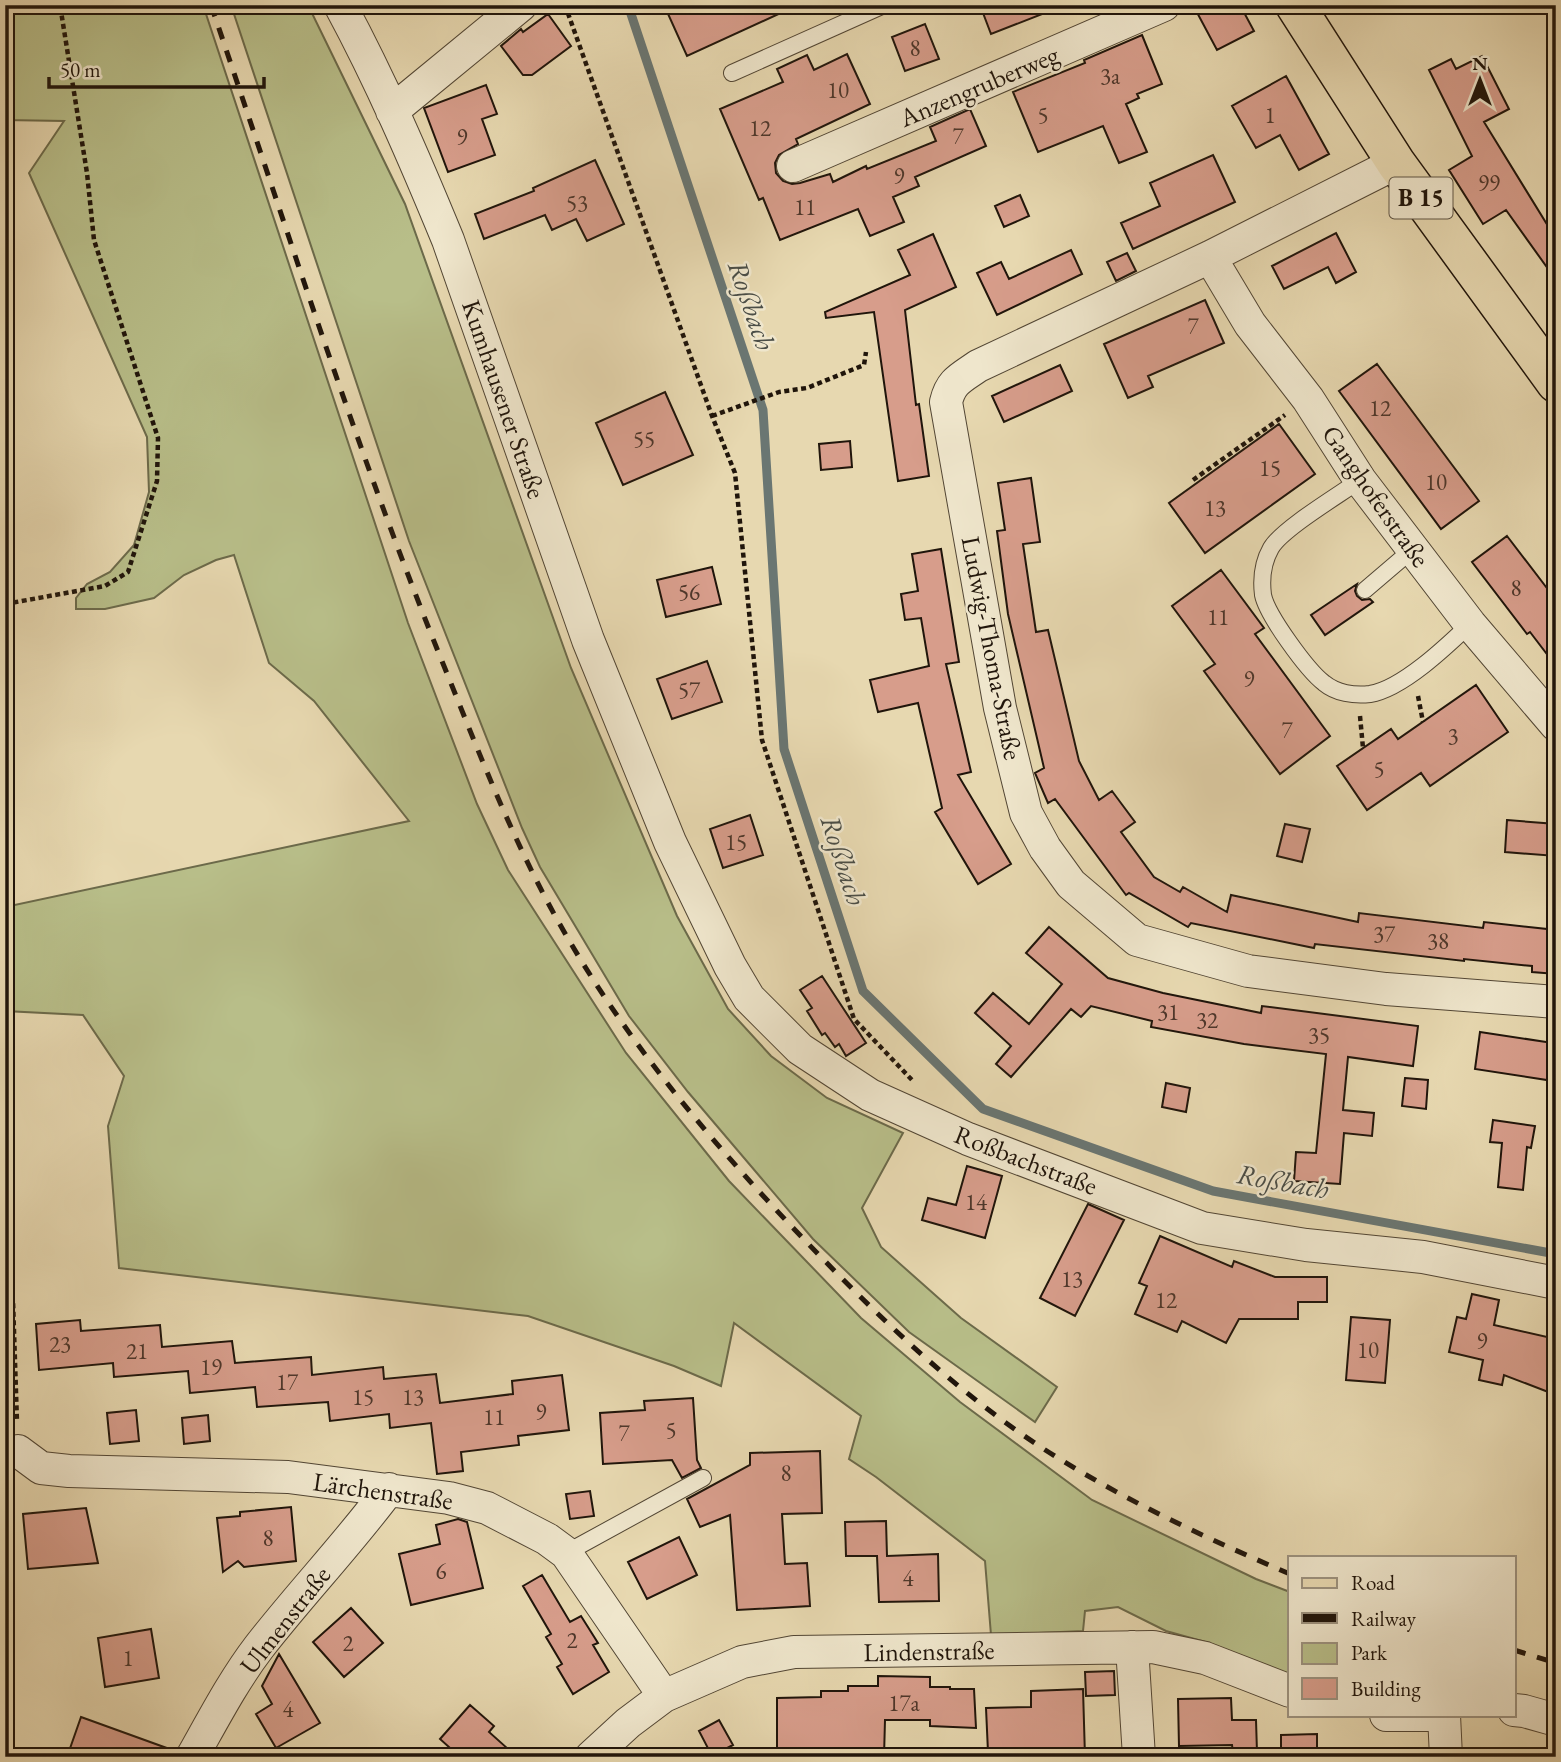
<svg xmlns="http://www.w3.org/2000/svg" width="1561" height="1762" font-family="'EB Garamond',serif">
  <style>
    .green { fill: #b8be89; stroke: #6c6a4a; stroke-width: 2 }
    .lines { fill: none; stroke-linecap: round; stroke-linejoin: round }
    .stream { stroke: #6a7672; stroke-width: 9 }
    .building { fill: #d79d8b; stroke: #20150b; stroke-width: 2 }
    .service-casing { stroke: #524634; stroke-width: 18 }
    .minor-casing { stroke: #524634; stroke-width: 34 }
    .primary-casing { stroke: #20150b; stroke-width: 41 }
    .path { stroke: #20150b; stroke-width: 4.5; stroke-dasharray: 5 3.5; stroke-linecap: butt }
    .service { stroke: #efe6cc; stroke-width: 16 }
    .minor { stroke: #efe6cc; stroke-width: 32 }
    .primary { stroke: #e7d8b0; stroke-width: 38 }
    .rail { stroke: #20150b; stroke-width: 5; stroke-dasharray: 12 12; stroke-linecap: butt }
    .labels { text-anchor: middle; stroke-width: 5; stroke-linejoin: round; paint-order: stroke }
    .number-label { font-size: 23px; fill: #4e372b }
    .shield { fill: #efe6cc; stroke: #5e5445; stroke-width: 2 }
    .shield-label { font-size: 24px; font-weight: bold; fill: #20150b }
    .street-label { font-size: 26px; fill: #20150b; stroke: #efe6cc }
    .water-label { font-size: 28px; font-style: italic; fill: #4b4e47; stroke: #efe6cc }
  </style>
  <rect width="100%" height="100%" fill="#e7d8b0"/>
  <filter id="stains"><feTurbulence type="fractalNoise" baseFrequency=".00286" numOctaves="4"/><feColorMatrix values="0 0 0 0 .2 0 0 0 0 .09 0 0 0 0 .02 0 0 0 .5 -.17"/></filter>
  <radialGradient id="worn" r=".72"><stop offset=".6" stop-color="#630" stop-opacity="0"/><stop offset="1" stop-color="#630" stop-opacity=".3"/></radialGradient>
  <path class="green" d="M5,5H203L408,623L477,804L508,870L626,1053L729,1181L861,1318L960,1402L1092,1500L1256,1579L1290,1592V1677L1209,1643L1166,1631L1118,1607L1085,1611L1083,1631L991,1635L985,1561L876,1477L849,1459L861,1416L734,1323L721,1386L674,1366L528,1316L119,1268L108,1126L124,1076L83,1015L5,1011V907L409,821L314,701L269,663L234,555L216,560L184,575L154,598L105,609H76V598L87,584L110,572L134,545L149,492L147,437L29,173L64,121L5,120Z
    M231,5H308L405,204L571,668L677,916L728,1009L771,1056L827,1098L903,1133L862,1208L881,1247L961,1318L1057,1387L1035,1422L909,1332L813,1239L688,1092L629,1016L540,867L522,828L409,541Z"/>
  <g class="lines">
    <path class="stream" d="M628,5L763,410L784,749L863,991L983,1109L1213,1191L1556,1254"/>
  </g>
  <path class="building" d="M664,5H798L687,56Z
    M980,5H1060V7L991,34Z
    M1193,5H1240L1254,31L1217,50Z
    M548,14L571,46L532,75H523L501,46L521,29L523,32Z
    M925,24L939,59L905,71L892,37Z
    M1142,35L1162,84L1137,94L1139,98L1126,104L1147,152L1119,163L1103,126L1038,152L1013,92L1085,63L1084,60Z
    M847,54L870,104L796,139L798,144L779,155L775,163L776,173L783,181L792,184L800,183L830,174L833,182L866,166L867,169L936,141L930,127L970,109L986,146L915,177L919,186L893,197L904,222L870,236L858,209L780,240L763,198L759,200L720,109L783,82L777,69L807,55L814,70Z
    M1482,56L1509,109L1484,122L1556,239V280L1506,210L1483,224L1449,170L1472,156L1429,70L1451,59L1456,69Z
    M1286,76L1329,154L1299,170L1280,135L1256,148L1232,106Z
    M486,85L497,114L482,119L495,155L448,172L424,108Z
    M1213,155L1235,202L1133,249L1121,223L1160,206L1150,183Z
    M595,160L624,224L587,241L576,219L552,230L545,215L484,239L475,214L534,191L533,188Z
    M1020,195L1029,216L1004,227L995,206Z
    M1336,233L1356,272L1336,283L1328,267L1284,289L1272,266Z
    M933,234L956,287L905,310L916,405L919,404L929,476L898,481L874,312L826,318L825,312L910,275L898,250Z
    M1071,250L1082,274L997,315L977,273L1001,262L1009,279Z
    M1127,253L1136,271L1116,281L1107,262Z
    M1205,300L1224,343L1148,376L1153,387L1128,398L1104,344Z
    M1377,364L1479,501L1441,529L1339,391Z
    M1060,365L1072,391L1004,422L992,396Z
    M665,392L693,455L623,485L596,423Z
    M1279,424L1315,474L1205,553L1169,503Z
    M850,441L852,467L821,470L819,444Z
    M1031,478L1040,542L1023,544L1036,632L1048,630L1079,761L1099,800L1112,791L1135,822L1121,832L1154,877L1180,892L1183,887L1227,912L1231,895L1358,922L1359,913L1483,928L1484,922L1556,930V974L1532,972V966L1464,959V961L1315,944L1314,948L1191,923L1188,927L1129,893L1126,895L1055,799L1048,803L1035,773L1044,768L1008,614L997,531L1005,530L998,483Z
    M1507,536L1556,600V666L1530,632L1527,634L1472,562Z
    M941,549L959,662L946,664L971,772L958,775L1011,864L978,884L935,812L942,808L918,703L878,712L870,680L929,666L921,618L905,620L901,594L918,591L912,554Z
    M712,567L721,604L666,617L657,580Z
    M1221,570L1264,628L1255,634L1330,736L1280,774L1204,671L1215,664L1172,606Z
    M1357,584L1355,591L1357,596L1362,600L1370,599L1373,602L1325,635L1311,615Z
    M707,661L722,702L672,719L657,679Z
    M1476,685L1508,732L1430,786L1421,773L1367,810L1337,766L1391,729L1398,739Z
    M750,815L763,855L723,868L710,829Z
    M1507,820L1556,824V856L1505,852Z
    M1285,824L1310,829L1302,862L1277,856Z
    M1049,927L1108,978L1163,993L1261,1013L1262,1006L1418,1026L1413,1066L1348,1057L1343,1110L1374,1113L1372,1136L1344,1133L1340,1184L1294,1181L1296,1152L1316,1153L1326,1054L1244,1044L1151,1027L1152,1021L1091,1006L1081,1017L1071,1009L1011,1077L996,1064L1011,1046L975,1013L993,993L1029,1024L1062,984L1026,953Z
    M822,976L866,1043L846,1056L839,1044L835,1047L825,1033L822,1035L807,1011L812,1008L800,990Z
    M1480,1032L1553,1043L1547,1080L1475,1069Z
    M1405,1078L1428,1080L1426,1109L1402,1106Z
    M1166,1083L1190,1088L1186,1112L1162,1107Z
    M1493,1120L1535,1126L1531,1148L1527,1147L1523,1190L1498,1187L1502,1143L1490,1142Z
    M967,1166L1002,1176L985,1238L922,1220L928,1198L956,1205Z
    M1088,1204L1124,1220L1075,1316L1040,1298Z
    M1160,1236L1232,1267L1234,1261L1275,1277H1327V1302H1298V1319H1239L1226,1343L1182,1321L1177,1332L1135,1314L1147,1286L1139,1283Z
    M1472,1294L1499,1300L1494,1325L1556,1339V1395L1504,1375L1502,1385L1479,1380L1483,1360L1449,1352L1457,1317L1466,1319Z
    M1351,1317L1390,1320L1385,1383L1346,1380Z
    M80,1320L81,1331L160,1325L162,1347L232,1341L235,1363L311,1357L312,1375L383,1367L384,1379L436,1374L440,1403L513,1394L512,1381L562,1375L569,1430L518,1436L519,1445L461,1452L463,1471L437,1474L431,1423L390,1428L389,1414L330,1421L328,1402L257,1407L255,1387L190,1393L188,1371L114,1377L113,1363L39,1370L36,1324Z
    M693,1398L697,1460L701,1468L682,1478L672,1460L603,1464L600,1413L645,1410L644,1401Z
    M136,1410L139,1441L110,1444L107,1413Z
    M208,1415L210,1441L184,1444L182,1418Z
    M820,1451L822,1513L782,1514L785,1564L807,1563L810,1606L737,1610L730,1515L700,1527L687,1499L750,1465V1453Z
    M590,1491L594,1516L570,1519L566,1494Z
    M291,1507L296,1561L244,1567L238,1561L223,1572L217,1518L240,1516V1512Z
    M86,1508L98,1563L28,1569L23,1514Z
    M458,1519L467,1522L483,1588L411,1605L399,1554L440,1544L436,1525Z
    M886,1521L887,1556L938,1554L939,1601L879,1602L877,1556H846L845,1522Z
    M679,1537L697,1575L647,1599L628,1562Z
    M542,1575L570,1622L581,1616L598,1643L593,1645L609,1672L573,1694L557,1667L562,1664L546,1637L551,1634L523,1586Z
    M351,1608L383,1643L344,1677L313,1642Z
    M151,1629L159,1678L105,1687L98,1638Z
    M279,1654L320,1723L276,1748L256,1714L272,1704L262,1686Z
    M1114,1671L1115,1695L1086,1696L1085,1672Z
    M878,1676L930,1677V1687H950V1689H974L976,1728L930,1726V1720H885L884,1757H777V1698L821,1697V1691H848V1686H878Z
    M1083,1689L1085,1757H1033L1032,1751L988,1752L986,1708L1031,1707V1691Z
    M1231,1698L1232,1720H1256L1257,1752L1233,1753L1232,1745L1179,1746L1178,1699Z
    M470,1705L494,1726L489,1732L517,1757H460L440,1739Z
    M81,1717L175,1751L174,1757H67Z
    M719,1720L733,1745L712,1756L699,1731Z
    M1317,1734V1757H1281V1735Z"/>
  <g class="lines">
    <defs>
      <path id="service" d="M732,73L884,5
        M1360,480C1339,495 1282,529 1271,548C1263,562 1261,579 1263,595C1267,615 1307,670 1324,683C1336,693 1354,696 1370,694C1402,689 1447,646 1470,624
        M1365,590L1413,549
        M566,1553L703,1478"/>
      <path id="minor" d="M340,5C381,81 415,160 448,240L588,640L670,842L730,966L749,998L800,1049L870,1095L968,1139L1202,1228L1306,1245L1423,1257L1556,1283
        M392,111L521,5
        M1396,163L1210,257L978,366C961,378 951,381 946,402L1000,708L1026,813L1045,848L1071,884L1137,940L1248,971L1386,989L1556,1002
        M793,166L1164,5
        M1210,257L1250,324L1308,399L1360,480L1470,624L1556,725
        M18,1451L41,1468L69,1471L288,1477L449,1498L487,1508L547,1539L566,1553L664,1696
        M1132,1647L1139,1757
        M1514,1710L1524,1711L1556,1720
        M1386,1715H1426
        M1444,1715L1446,1757
        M192,1757C213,1720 233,1681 259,1647C301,1593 348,1544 389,1489
        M591,1757L628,1723L664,1696L742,1662L794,1652L1153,1647L1205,1658L1290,1691"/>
      <path id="primary" d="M1295,5L1396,163L1556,383"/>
    </defs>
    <use href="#service" class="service-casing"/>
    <use href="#minor" class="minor-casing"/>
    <use href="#primary" class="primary-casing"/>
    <path class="path" d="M565,5L712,416L735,473L762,740L854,1019L912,1080
      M712,416L779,392L807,388L864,365L866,352
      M1193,480L1285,415
      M5,604L105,586L128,572L157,481L158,438L94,240L87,173L60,5
      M1418,696L1423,722
      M1360,716L1363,748
      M5,1289L13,1300L17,1422"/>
    <use href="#service" class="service"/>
    <use href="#minor" class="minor"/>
    <use href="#primary" class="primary"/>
    <path class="rail" d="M211,5C287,228 357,453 446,671C477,748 507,825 546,899C611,1022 700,1130 796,1231C873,1312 956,1393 1050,1453C1126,1501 1208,1539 1290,1574
      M1514,1650L1556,1663"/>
  </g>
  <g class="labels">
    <g class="number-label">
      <text x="915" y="56">8</text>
      <text x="1110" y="84">3a</text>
      <text x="838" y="98">10</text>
      <text x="1043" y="123">5</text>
      <text x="1270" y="123">1</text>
      <text x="760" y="136">12</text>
      <text x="958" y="144">7</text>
      <text x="462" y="145">9</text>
      <text x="899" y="184">9</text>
      <text x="1489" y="191">99</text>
      <text x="577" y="211">53</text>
      <text x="805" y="215">11</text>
      <text x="1193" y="334">7</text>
      <text x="1380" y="416">12</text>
      <text x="644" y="447">55</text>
      <text x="1270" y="476">15</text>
      <text x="1436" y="490">10</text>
      <text x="1215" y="516">13</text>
      <text x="1516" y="596">8</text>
      <text x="689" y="600">56</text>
      <text x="1218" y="625">11</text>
      <text x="1249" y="687">9</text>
      <text x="689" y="698">57</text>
      <text x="1287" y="738">7</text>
      <text x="1453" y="744">3</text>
      <text x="1379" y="777">5</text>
      <text x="736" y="850">15</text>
      <text x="1384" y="942">37</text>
      <text x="1438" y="949">38</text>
      <text x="1168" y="1020">31</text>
      <text x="1207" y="1028">32</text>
      <text x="1319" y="1043">35</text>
      <text x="976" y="1210">14</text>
      <text x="1072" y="1287">13</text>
      <text x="1166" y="1308">12</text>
      <text x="1482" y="1349">9</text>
      <text x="60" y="1352">23</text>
      <text x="1368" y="1358">10</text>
      <text x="137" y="1359">21</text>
      <text x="211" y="1375">19</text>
      <text x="287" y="1390">17</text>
      <text x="363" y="1405">15</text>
      <text x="413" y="1405">13</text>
      <text x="541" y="1420">9</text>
      <text x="494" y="1425">11</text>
      <text x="671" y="1438">5</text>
      <text x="624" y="1441">7</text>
      <text x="786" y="1481">8</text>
      <text x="268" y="1546">8</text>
      <text x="441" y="1579">6</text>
      <text x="908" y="1586">4</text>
      <text x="572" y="1648">2</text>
      <text x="348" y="1651">2</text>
      <text x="128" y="1666">1</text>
      <text x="904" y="1711">17a</text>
      <text x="288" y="1717">4</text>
    </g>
    <rect class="shield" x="1389.5" y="177.5" width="63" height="41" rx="5"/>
    <g class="shield-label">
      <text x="1421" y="206">B 15</text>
    </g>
    <g class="street-label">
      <text transform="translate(979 86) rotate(-23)" y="9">Anzengruberweg</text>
      <text transform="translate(504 399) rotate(71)" y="9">Kumhausener Straße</text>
      <text transform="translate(1376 496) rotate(55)" y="9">Ganghoferstraße</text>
      <text transform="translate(992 648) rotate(79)" y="9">Ludwig-Thoma-Straße</text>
      <text transform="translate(1026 1160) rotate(21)" y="9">Roßbachstraße</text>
      <text transform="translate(383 1491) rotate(8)" y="9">Lärchenstraße</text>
      <text transform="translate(285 1620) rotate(-52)" y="9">Ulmenstraße</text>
      <text transform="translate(929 1651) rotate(-1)" y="9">Lindenstraße</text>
    </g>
    <g class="water-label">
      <text transform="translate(752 305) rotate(71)" y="10">Roßbach</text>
      <text transform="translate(844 860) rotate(72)" y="10">Roßbach</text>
      <text transform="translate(1283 1181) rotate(10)" y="10">Roßbach</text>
    </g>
  </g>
  <rect width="1561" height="1762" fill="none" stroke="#e7d8b0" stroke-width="28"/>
  <rect x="7" y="7" width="1547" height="1748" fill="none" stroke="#20150b" stroke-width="3.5"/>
  <rect x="14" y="14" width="1533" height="1734" fill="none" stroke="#20150b" stroke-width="2"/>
  <rect x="1288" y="1556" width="228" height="161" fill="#efe6cc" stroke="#9c927f" stroke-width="2"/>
  <rect x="1302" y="1578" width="35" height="10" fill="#e7d8b0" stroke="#9c927f" stroke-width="2"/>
  <text x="1351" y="1590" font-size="21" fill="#20150b">Road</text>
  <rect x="1302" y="1613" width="35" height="10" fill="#20150b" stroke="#9c927f" stroke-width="2"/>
  <text x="1351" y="1626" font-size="21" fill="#20150b">Railway</text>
  <rect x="1302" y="1643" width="35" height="21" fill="#b8be89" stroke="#9c927f" stroke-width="2"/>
  <text x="1351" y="1660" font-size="21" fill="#20150b">Park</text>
  <rect x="1302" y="1678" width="35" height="21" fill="#d79d8b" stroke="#9c927f" stroke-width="2"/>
  <text x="1351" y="1696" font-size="21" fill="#20150b">Building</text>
  <g transform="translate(1480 80)" stroke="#efe6cc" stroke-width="5" paint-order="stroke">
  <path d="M0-5L12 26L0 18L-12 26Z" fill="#20150b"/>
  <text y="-10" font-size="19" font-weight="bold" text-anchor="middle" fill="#20150b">N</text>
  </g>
  <path d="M49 77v10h215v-10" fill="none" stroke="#20150b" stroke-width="3.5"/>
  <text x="60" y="77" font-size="21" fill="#20150b" stroke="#efe6cc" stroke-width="5" paint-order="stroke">50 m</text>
  <rect width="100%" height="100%" filter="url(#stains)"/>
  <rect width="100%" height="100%" fill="url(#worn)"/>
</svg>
